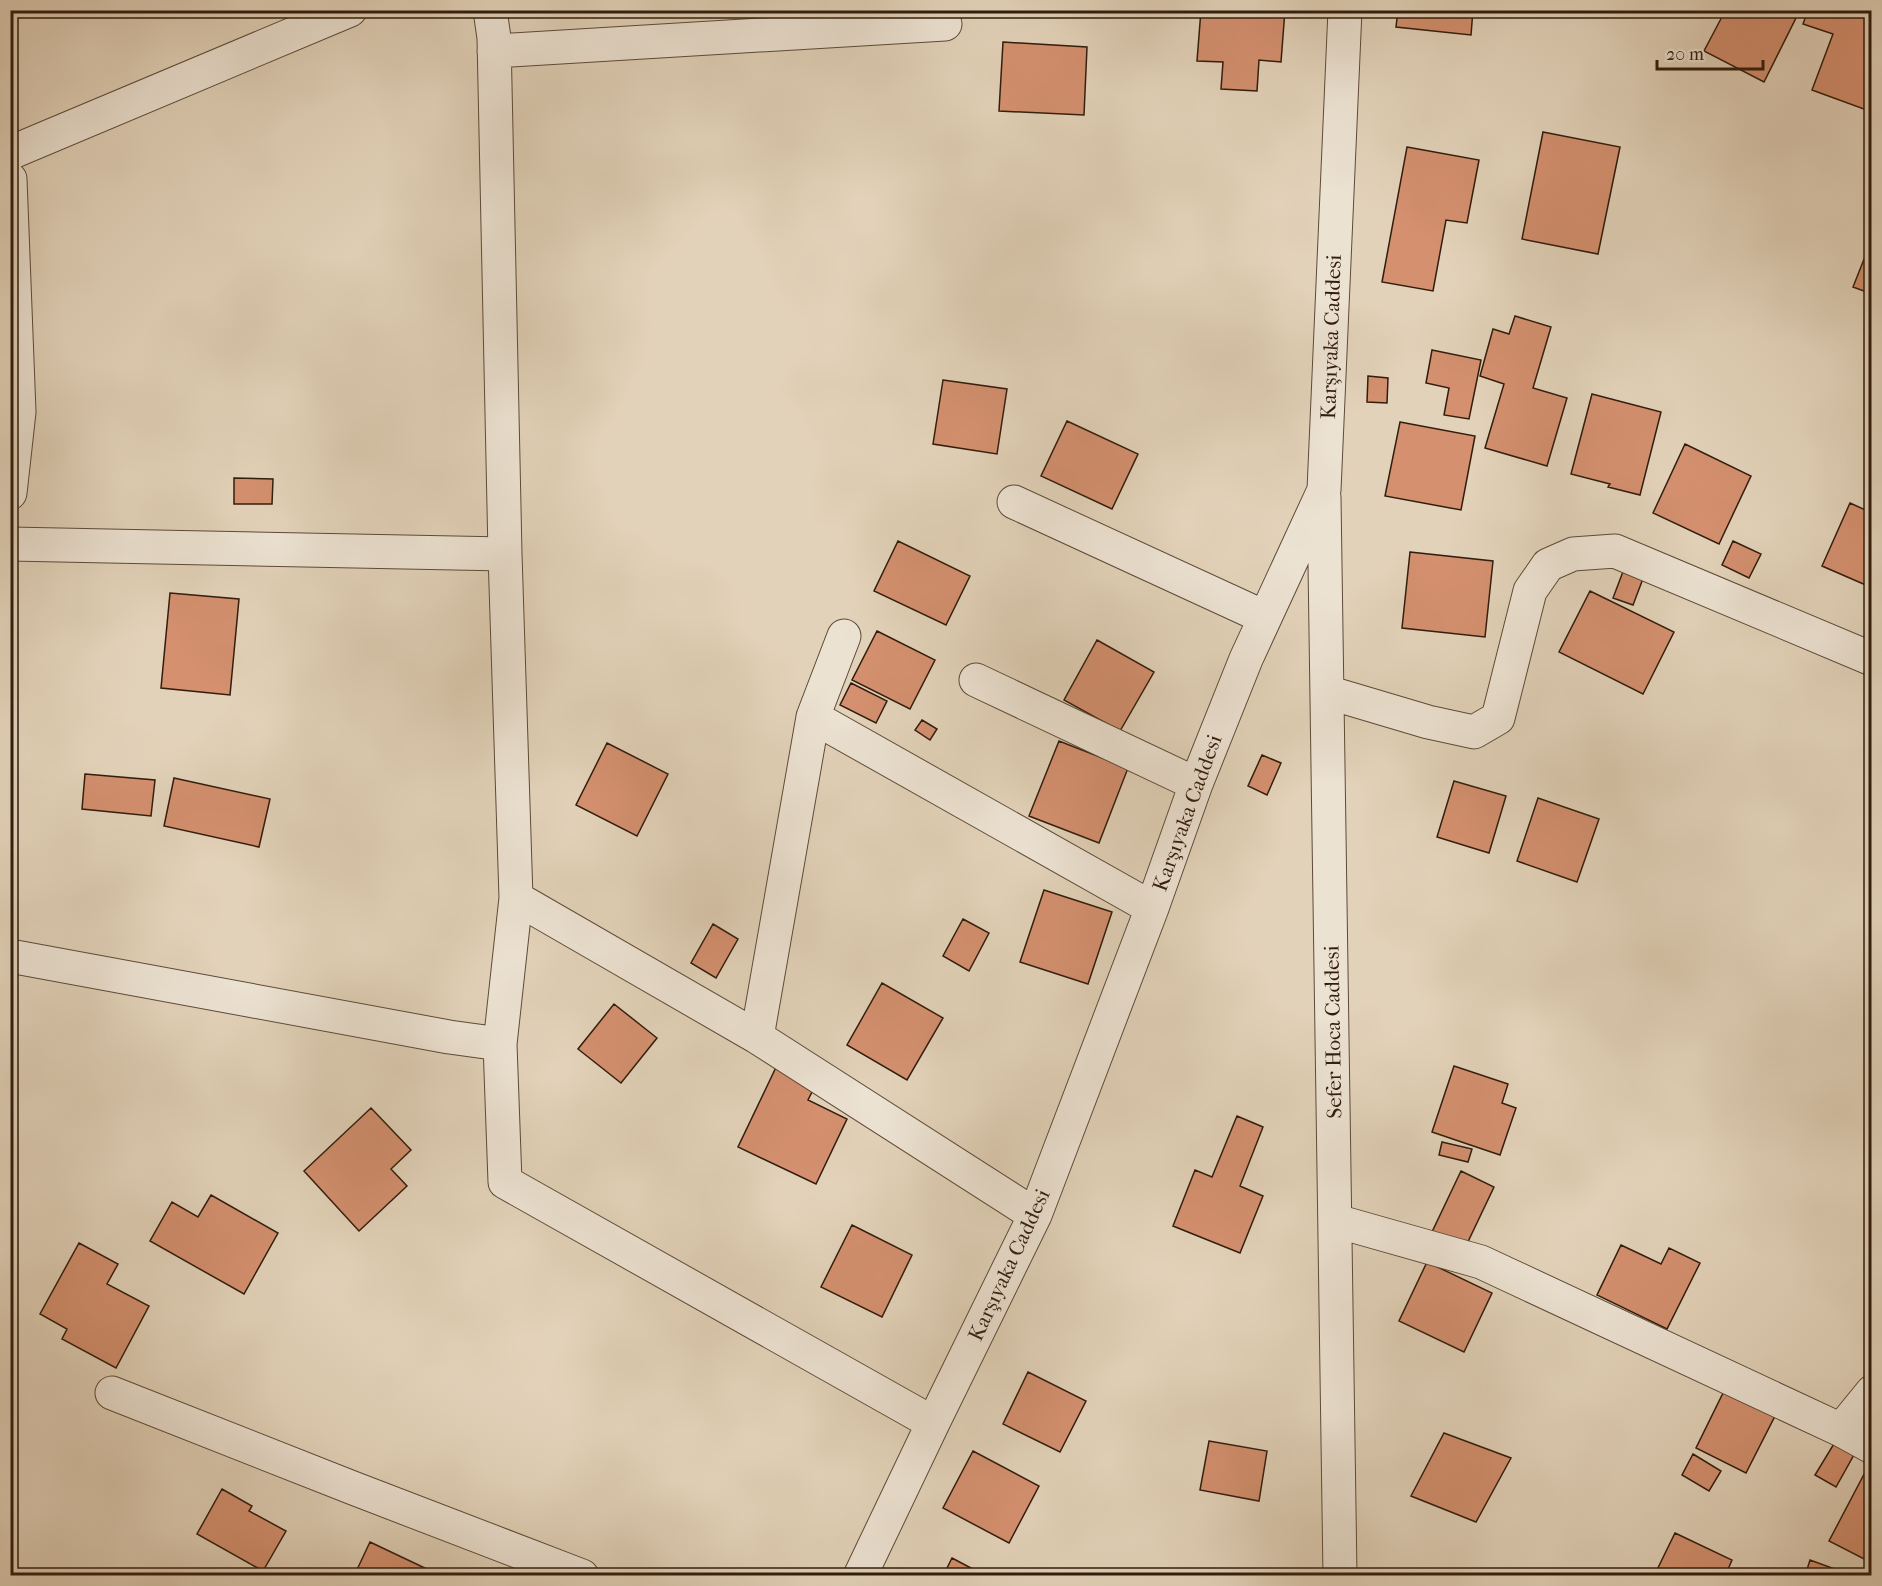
<svg xmlns="http://www.w3.org/2000/svg" width="1882" height="1586" font-family="'IM FELL French Canon',serif">
  <style>
    .building { fill: #d4906f; stroke: #311c0d; stroke-width: 1.5 }
    .lines { fill: none; stroke-linecap: round; stroke-linejoin: round }
    .minor-casing { stroke: #5d4a38; stroke-width: 35 }
    .minor { stroke: #ece2d2; stroke-width: 33 }
    .labels { text-anchor: middle; stroke-width: 4.5; stroke-linejoin: round; paint-order: stroke }
    .street-label { font-size: 21px; fill: #311c0d; stroke: #ece2d2 }
  </style>
  <rect width="100%" height="100%" fill="#e2d2b9"/>
  <filter id="stains"><feTurbulence type="fractalNoise" baseFrequency=".00333" numOctaves="4"/><feColorMatrix values="0 0 0 0 .2 0 0 0 0 .09 0 0 0 0 .02 0 0 0 .5 -.17"/></filter>
  <radialGradient id="worn" r=".72"><stop offset=".6" stop-color="#630" stop-opacity="0"/><stop offset="1" stop-color="#630" stop-opacity=".3"/></radialGradient>
  <path class="building" d="M1201,10H1285L1281,62L1259,60L1257,91L1221,89L1223,62L1197,61Z
    M1398,10H1473L1471,35L1396,27Z
    M1730,10H1800L1764,82L1704,51L1724,13L1728,14Z
    M1808,10H1852L1872,18V112L1812,90L1833,34L1803,24Z
    M1003,42L1087,47L1084,115L999,111Z
    M1543,132L1620,147L1598,254L1522,239Z
    M1407,147L1479,160L1467,223L1446,220L1433,291L1382,282Z
    M1872,239V294L1853,287Z
    M1515,316L1551,327L1533,388L1567,398L1547,466L1485,448L1504,384L1480,376L1493,329L1509,334Z
    M1432,350L1481,360L1469,419L1444,415L1449,388L1426,383Z
    M1368,376L1388,378L1387,403L1367,402Z
    M943,380L1007,389L997,454L933,444Z
    M1592,394L1661,412L1640,495L1608,487L1610,484L1571,474Z
    M1067,421L1138,454L1112,509L1041,476Z
    M1400,422L1475,436L1461,510L1385,496Z
    M1685,444L1751,476L1719,544L1653,513Z
    M234,478L273,479L272,504H234Z
    M1850,503L1872,513V578L1868,586L1822,566Z
    M898,541L970,576L946,625L874,591Z
    M1733,541L1761,554L1749,578L1722,565Z
    M1410,552L1493,561L1485,637L1402,628Z
    M1624,569L1644,576L1633,605L1613,598Z
    M1590,591L1674,632L1643,694L1559,652Z
    M170,593L239,599L230,695L161,688Z
    M877,631L935,660L910,709L852,680Z
    M1097,640L1154,672L1120,731L1064,700Z
    M851,683L887,701L876,723L840,705Z
    M922,720L937,729L930,740L915,730Z
    M1059,741L1128,768L1099,843L1029,816Z
    M607,743L668,774L637,836L576,805Z
    M1262,755L1281,763L1267,795L1248,786Z
    M85,774L155,780L151,816L82,809Z
    M174,778L270,799L259,847L164,826Z
    M1454,781L1506,796L1489,853L1437,837Z
    M1538,798L1599,819L1577,882L1517,861Z
    M1044,890L1112,912L1088,984L1020,962Z
    M963,919L989,933L969,971L943,956Z
    M713,924L738,939L716,978L691,963Z
    M882,983L943,1018L907,1080L847,1045Z
    M614,1004L657,1038L621,1083L578,1049Z
    M779,1061L818,1080L808,1100L847,1119L816,1184L738,1147Z
    M1454,1066L1508,1084L1502,1103L1516,1108L1500,1155L1432,1132Z
    M371,1108L411,1150L391,1169L407,1186L359,1231L304,1171Z
    M1237,1116L1263,1127L1240,1186L1263,1196L1240,1253L1173,1226L1195,1170L1212,1177Z
    M1442,1142L1472,1149L1468,1162L1439,1155Z
    M1461,1171L1494,1187L1465,1248L1432,1232Z
    M211,1195L278,1233L244,1294L150,1241L172,1202L198,1217Z
    M852,1225L912,1255L882,1317L821,1287Z
    M79,1243L118,1264L107,1284L149,1306L116,1368L62,1339L67,1329L40,1314Z
    M1621,1245L1661,1264L1669,1248L1700,1263L1667,1329L1597,1295Z
    M1427,1262L1492,1293L1464,1352L1399,1321Z
    M1028,1372L1086,1401L1060,1452L1003,1424Z
    M1725,1389L1776,1414L1746,1473L1696,1448Z
    M1444,1433L1511,1458L1476,1522L1411,1496Z
    M1209,1441L1267,1451L1259,1501L1200,1490Z
    M1835,1442L1855,1453L1836,1487L1815,1475Z
    M973,1451L1039,1486L1009,1543L943,1508Z
    M1693,1454L1721,1471L1709,1491L1682,1475Z
    M1872,1459V1563L1829,1541Z
    M222,1489L252,1506L249,1511L286,1531L263,1571L197,1534Z
    M1675,1533L1732,1560L1725,1576H1654Z
    M370,1542L431,1571L429,1576H354Z
    M952,1558L986,1576H943Z
    M1810,1560L1843,1572L1842,1576H1805Z"/>
  <g class="lines">
    <defs>
      <path id="minor" d="M494,51L945,24
        M10,153L350,10
        M10,179L19,412L10,493
        M1324,497L1340,1576
        M1014,502L1264,617
        M10,544L505,554L494,38L490,10
        M976,680L1196,784
        M1327,692L1428,722L1474,732L1498,718L1530,591L1548,565L1573,554L1615,551L1872,659
        M813,717L844,636
        M516,898L757,1037L1035,1215
        M10,956L449,1037L500,1044L516,898L505,554
        M757,1037L813,717L1152,908
        M500,1044L505,1182L933,1423
        M1336,1221L1481,1262L1841,1430L1872,1447
        M112,1393L353,1488L582,1576
        M1841,1430L1872,1392
        M860,1576L933,1423L1035,1215L1152,908L1196,784L1246,659L1324,490L1345,10"/>
    </defs>
    <use href="#minor" class="minor-casing"/>
    <use href="#minor" class="minor"/>
  </g>
  <g class="labels">
    <g class="street-label">
      <text transform="translate(1331 337) rotate(-88)" y="7">Karşıyaka Caddesi</text>
      <text transform="translate(1187 813) rotate(-70)" y="7">Karşıyaka Caddesi</text>
      <text transform="translate(1333 1032) rotate(-91)" y="7">Sefer Hoca Caddesi</text>
      <text transform="translate(1009 1265) rotate(-65)" y="7">Karşıyaka Caddesi</text>
    </g>
  </g>
  <rect width="1882" height="1586" fill="none" stroke="#e2d2b9" stroke-width="36"/>
  <rect x="12" y="12" width="1858" height="1562" fill="none" stroke="#311c0d" stroke-width="3"/>
  <rect x="18" y="18" width="1846" height="1550" fill="none" stroke="#311c0d" stroke-width="1.5"/>
  <path d="M1657 60v9h106v-9" fill="none" stroke="#311c0d" stroke-width="3"/>
  <text x="1666" y="60" font-size="18" fill="#311c0d" stroke="#ece2d2" stroke-width="4.5" paint-order="stroke">20 m</text>
  <rect width="100%" height="100%" filter="url(#stains)"/>
  <rect width="100%" height="100%" fill="url(#worn)"/>
</svg>
